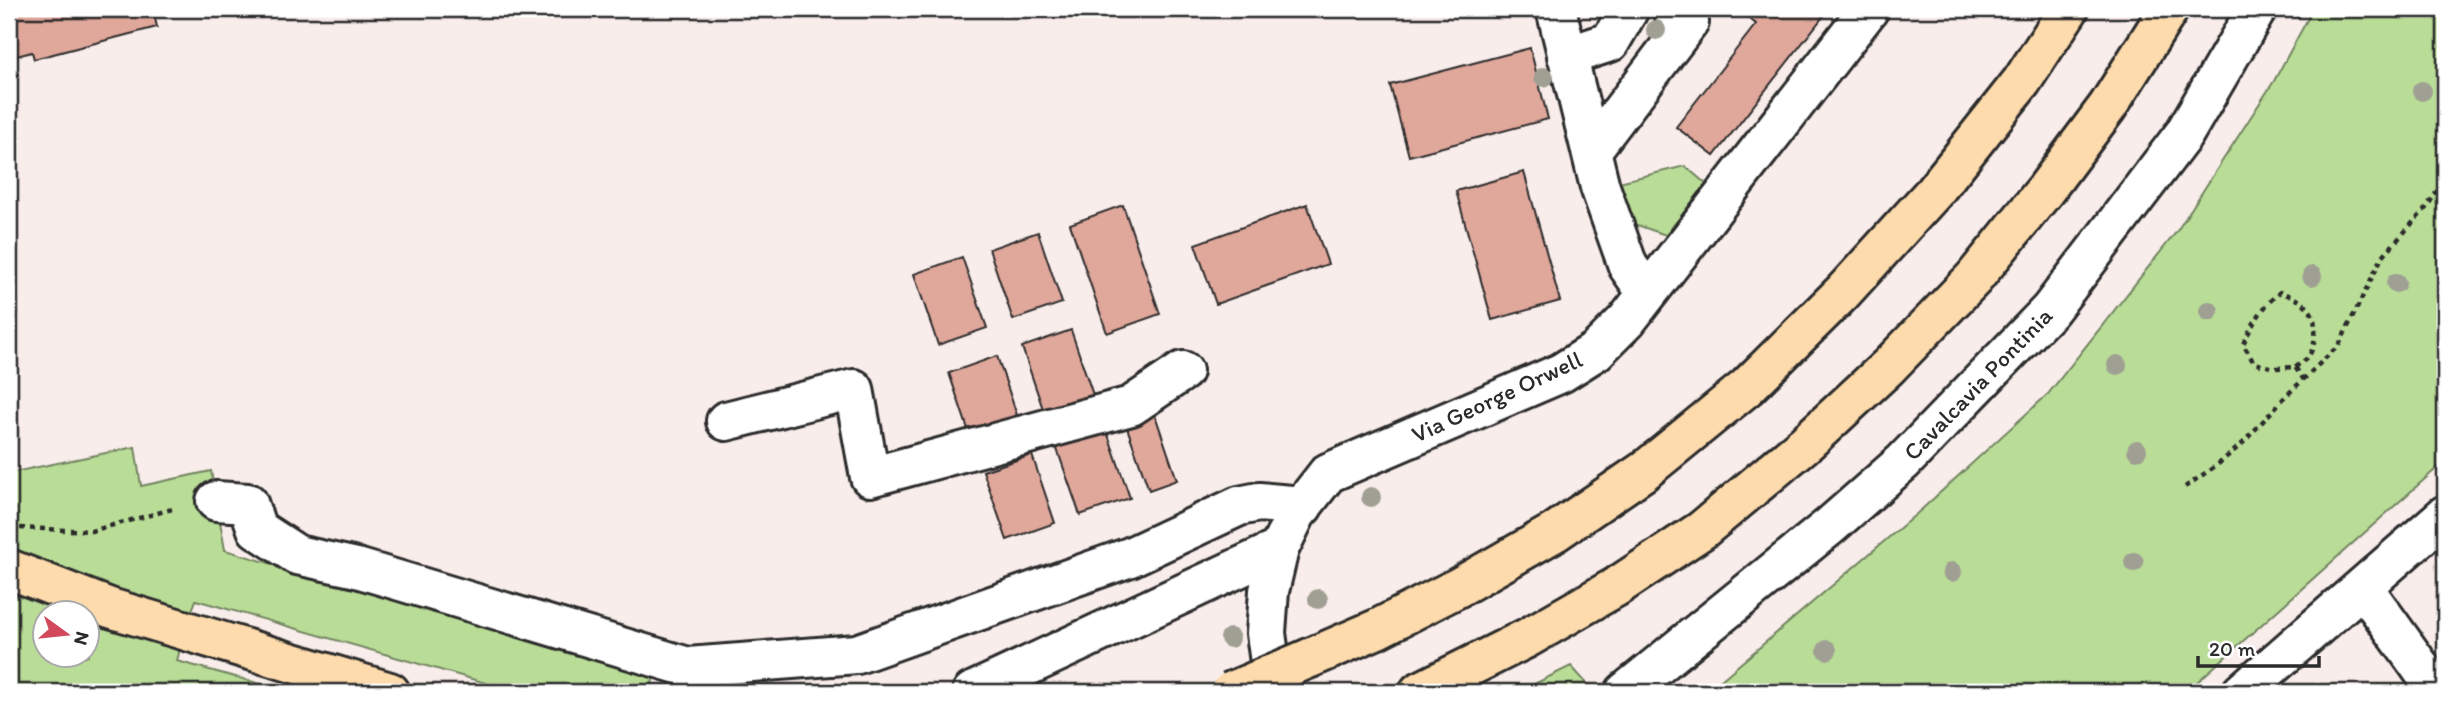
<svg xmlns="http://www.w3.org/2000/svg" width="2454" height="701" font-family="Itim,sans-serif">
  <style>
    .green { fill: #b9dd97; stroke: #728461; stroke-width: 2; fill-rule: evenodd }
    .building { fill: #e0a79b; stroke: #2b2b2b; stroke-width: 2 }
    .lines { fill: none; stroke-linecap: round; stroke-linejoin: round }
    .minor-casing { stroke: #2b2b2b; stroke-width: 44 }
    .highway-casing { stroke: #2b2b2b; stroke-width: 44 }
    .path { stroke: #2b2b2b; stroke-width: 4.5; stroke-dasharray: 5 5; stroke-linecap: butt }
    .minor { stroke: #fff; stroke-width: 38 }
    .highway { stroke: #fedbac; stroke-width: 38 }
    .highway-bridge-casing { stroke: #2b2b2b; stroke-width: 44; stroke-linecap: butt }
    .highway-bridge { stroke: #fedbac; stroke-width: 38 }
    .tree { fill: #9f9f93 }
    .labels { text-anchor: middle; stroke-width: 5; stroke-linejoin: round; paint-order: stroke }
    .street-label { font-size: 24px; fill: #2b2b2b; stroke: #fff }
  </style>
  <rect width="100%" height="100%" fill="#f9edeb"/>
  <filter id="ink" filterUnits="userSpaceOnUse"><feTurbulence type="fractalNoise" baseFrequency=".0143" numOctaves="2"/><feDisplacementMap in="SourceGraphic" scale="14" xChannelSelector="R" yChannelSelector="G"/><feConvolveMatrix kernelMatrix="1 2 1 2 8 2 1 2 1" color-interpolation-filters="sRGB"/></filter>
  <g filter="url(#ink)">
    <path class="green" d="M2313,9H2445V461L2186,692H1707L1921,510L2048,394L2177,231L2274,81Z
      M1685,166L1706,184L1666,235L1628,222L1615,183Z
      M135,447L141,486L211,471L225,550L654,676L650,692H517L196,600L185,629L177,661L290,692H9V473ZM46,614H88V656H46Z
      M1571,666L1589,686L1582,692H1518Z"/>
    <path class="building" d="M9,9H153L157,27L34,59L32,52L9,58Z
      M1737,9H1829L1714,156L1676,127L1756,24Z
      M1530,48L1548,119L1409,156L1390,85Z
      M1524,172L1560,301L1492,320L1456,191Z
      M1307,204L1328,264L1216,304L1195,244Z
      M1123,205L1160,314L1107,333L1070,224Z
      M1038,232L1062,303L1013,320L989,249Z
      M962,257L987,328L938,345L914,274Z
      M1071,330L1095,401L1046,418L1022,347Z
      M997,356L1021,427L973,444L949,373Z
      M1153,409L1177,480L1149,490L1124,419Z
      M1106,429L1130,498L1080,515L1056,446Z
      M1032,455L1055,523L1007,540L983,471Z"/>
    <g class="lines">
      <defs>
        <path id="minor" d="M1556,9L1600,187L1628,266L1647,293
          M1567,56L1610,42L1629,9
          M1591,151L1689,22L1672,9
          M726,421L854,389L870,477L1131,406L1183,371
          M216,501L248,503L257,529L297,555L357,568L688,667L857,654L1130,557L1239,506L1259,502L1303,506
          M2363,587L2438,692
          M972,692L1279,549
          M1274,692L1266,633L1269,591L1279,549L1296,514L1328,473L1561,373L1596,351L1627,320L1869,9
          M1625,692L1830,526L1903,462L2050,310L2184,134L2257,9
          M2242,692L2445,515"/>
        <path id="highway" d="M9,569L110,608L390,692
          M1310,658L1377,629L1459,587L1555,532L1644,471L1747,387L1842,293L1934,192L2022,81L2069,9
          M1419,692L1527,638L1616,587L1702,530L1806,443L1888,367L1974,278L2046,189L2108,106L2169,9"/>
      </defs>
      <use href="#minor" class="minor-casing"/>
      <use href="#highway" class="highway-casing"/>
      <path class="path" d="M2297,18L2302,9
        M2443,42L2445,44
        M2295,367C2300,364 2304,361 2308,357C2317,345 2318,320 2309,309C2302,300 2290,296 2280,292C2262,307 2253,323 2243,344L2254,363L2275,368L2295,367L2304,380
        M2185,487L2217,465L2242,444L2285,397L2339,345L2382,257L2426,208L2445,179
        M20,528L91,531L176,508"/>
      <use href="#minor" class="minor"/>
      <use href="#highway" class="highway"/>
      <defs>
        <path id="highway-bridge" d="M1230,692L1310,658"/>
      </defs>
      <use href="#highway-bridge" class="highway-bridge-casing"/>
      <use href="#highway-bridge" class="highway-bridge"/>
    </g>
    <g class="tree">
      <circle cx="1656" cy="30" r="10"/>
      <circle cx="1544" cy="77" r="10"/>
      <circle cx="2422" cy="91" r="10"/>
      <circle cx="2312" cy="276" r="10"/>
      <circle cx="2396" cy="283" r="10"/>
      <circle cx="2209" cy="311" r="10"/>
      <circle cx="2117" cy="365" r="10"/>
      <circle cx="2137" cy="450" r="10"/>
      <circle cx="1371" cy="497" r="10"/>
      <circle cx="2134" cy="562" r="10"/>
      <circle cx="1952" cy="572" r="10"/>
      <circle cx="1318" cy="599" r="10"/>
      <circle cx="1230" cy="638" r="10"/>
      <circle cx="1827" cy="650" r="10"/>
    </g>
  </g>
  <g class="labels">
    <g class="street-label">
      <text transform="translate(1978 384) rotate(-46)" y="8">Cavalcavia Pontinia</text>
      <text transform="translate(1497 397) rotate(-25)" y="8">Via George Orwell</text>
    </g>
  </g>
  <rect width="2454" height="701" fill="none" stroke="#fff" stroke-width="35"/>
  <rect x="18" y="18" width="2419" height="666" fill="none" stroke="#2b2b2b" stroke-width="2.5" filter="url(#ink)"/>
  <g transform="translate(66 634) rotate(105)"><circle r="33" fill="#ffffff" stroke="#aaaaaa" stroke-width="2"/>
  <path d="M0-5L12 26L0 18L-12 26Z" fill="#d1495b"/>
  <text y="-10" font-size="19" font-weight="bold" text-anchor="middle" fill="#2b2b2b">N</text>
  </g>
  <path d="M2198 656v10h121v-10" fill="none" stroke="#2b2b2b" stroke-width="3.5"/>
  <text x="2209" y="656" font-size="21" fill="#2b2b2b" stroke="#ffffff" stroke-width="5" paint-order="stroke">20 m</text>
</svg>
